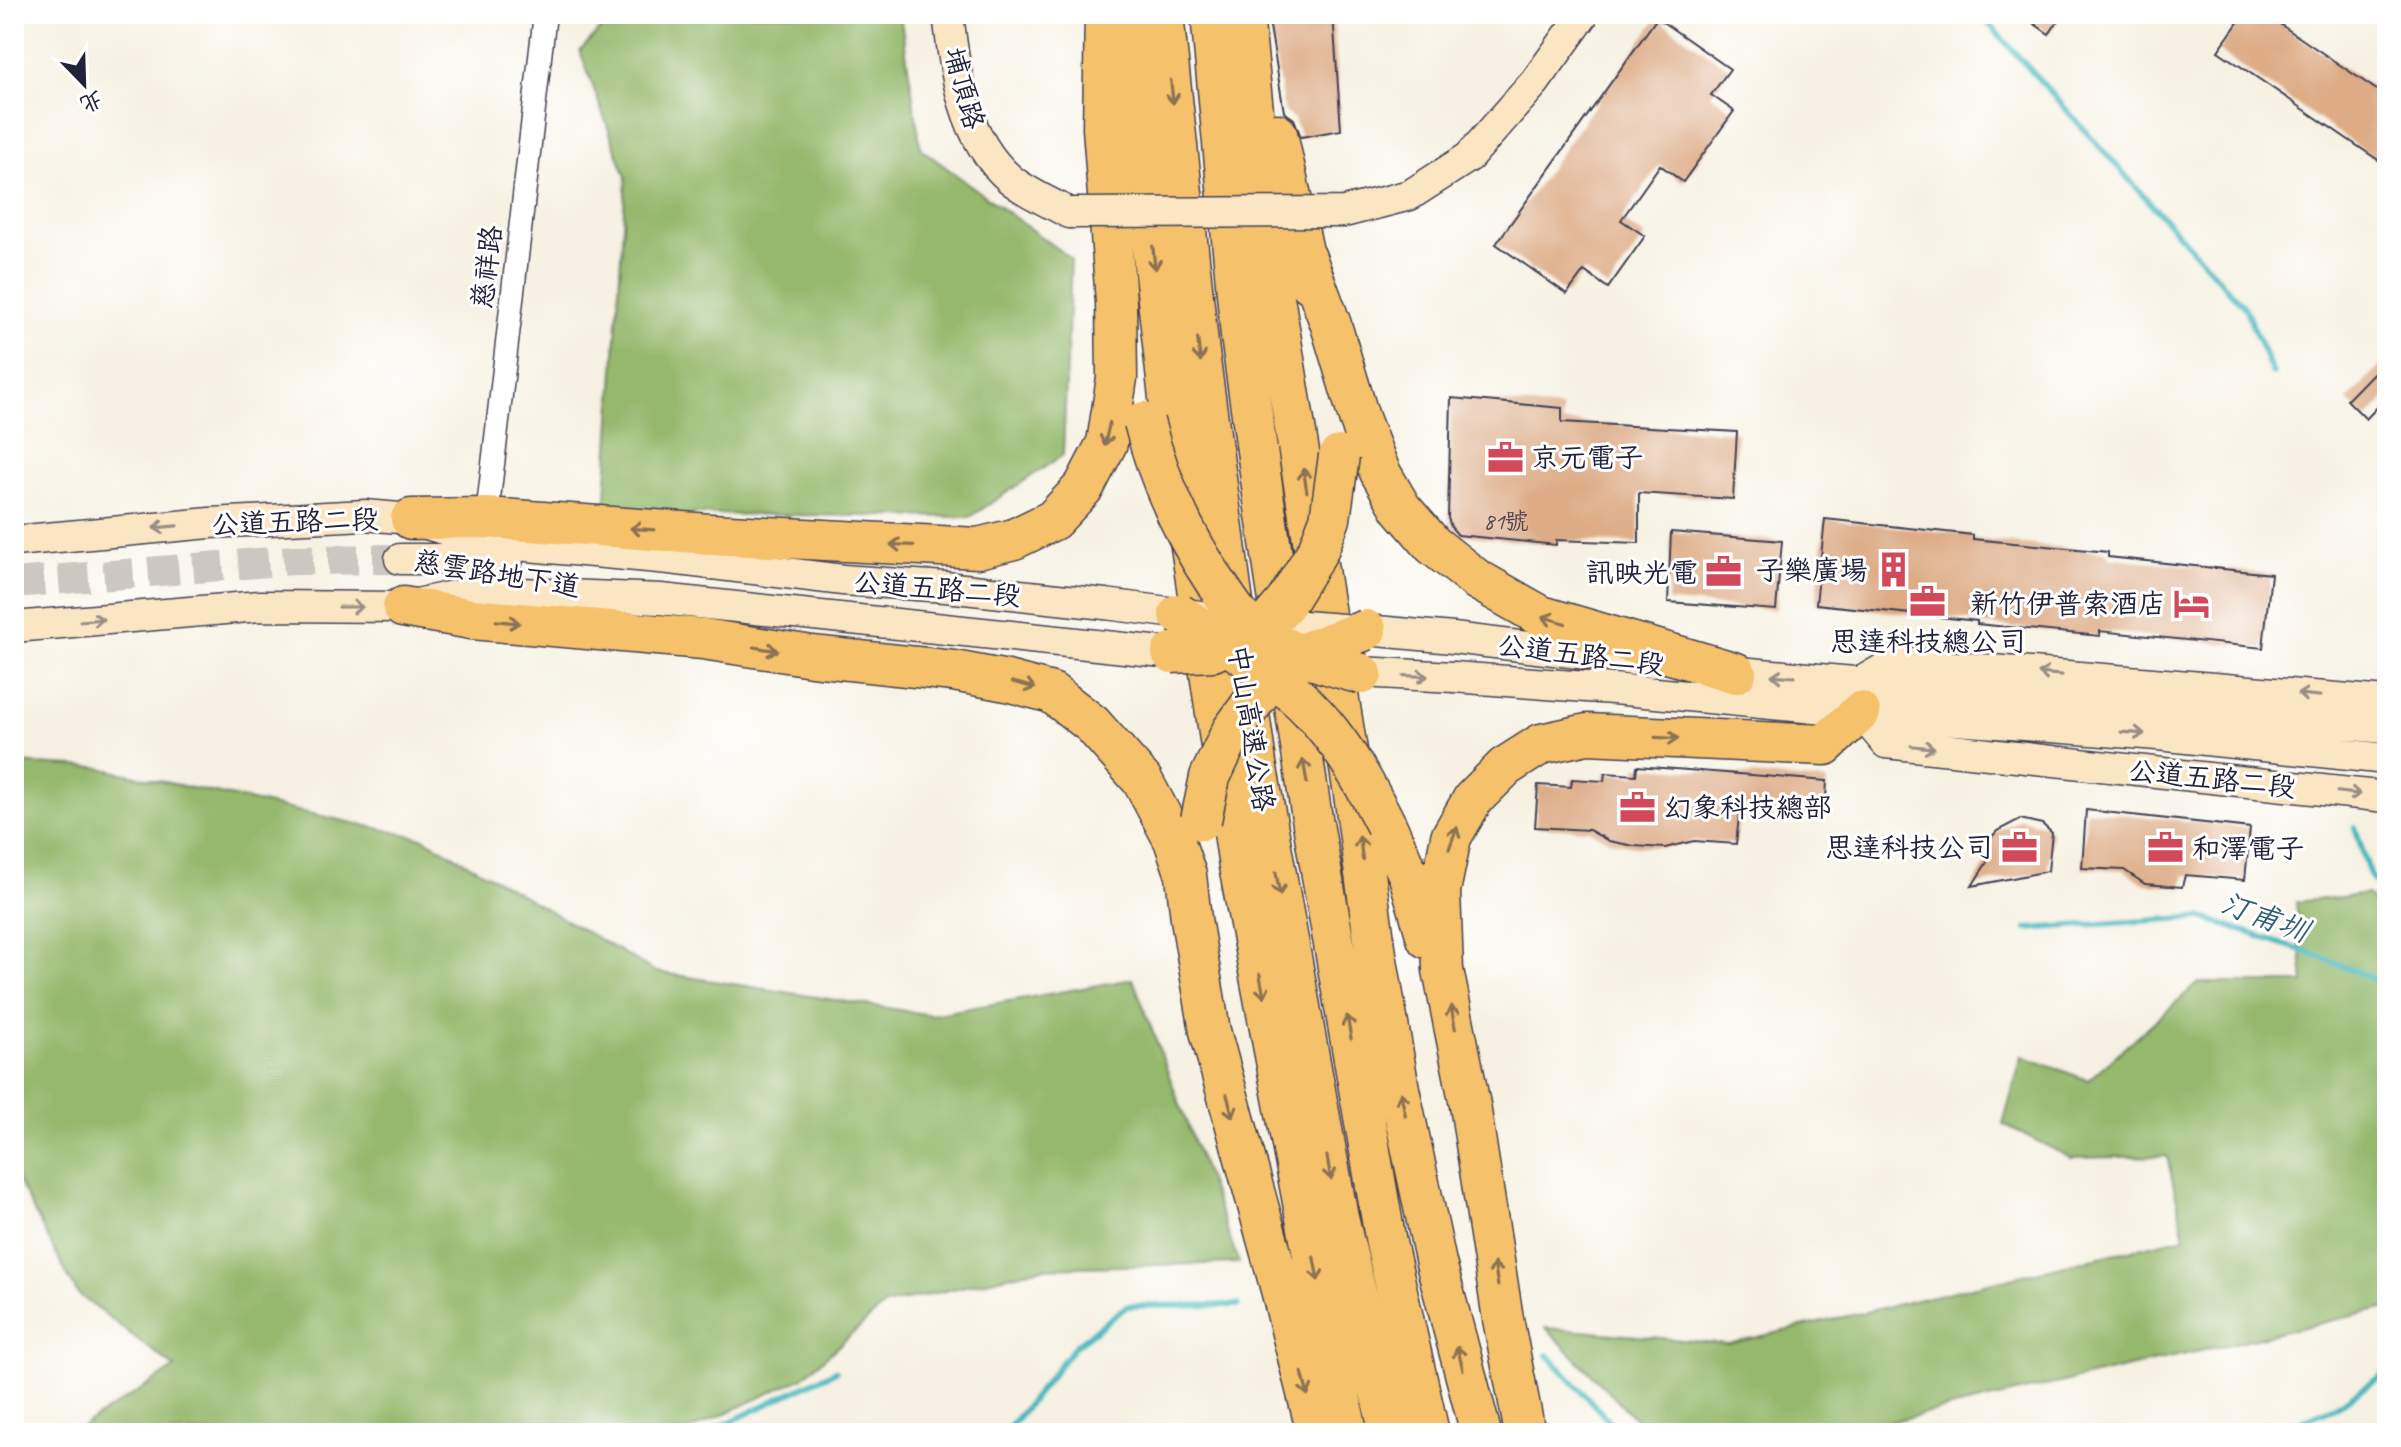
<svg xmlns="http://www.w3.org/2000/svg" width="2401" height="1447" font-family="Caveat,'LXGW WenKai TC',sans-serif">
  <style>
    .forest { fill: #94b86c; stroke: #5b6d54; stroke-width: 2 }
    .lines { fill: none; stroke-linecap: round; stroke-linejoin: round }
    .stream { stroke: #47b7be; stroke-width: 6 }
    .building { fill: #ddac86 }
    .secondary-tunnel { stroke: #ccc8c1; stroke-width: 30; stroke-dasharray: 30 15; stroke-linecap: butt }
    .street-casing { stroke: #424154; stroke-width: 25 }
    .secondary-casing { stroke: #424154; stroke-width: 33 }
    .highway-casing { stroke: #424154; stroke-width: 43 }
    .street { stroke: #fff; stroke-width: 22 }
    .secondary { stroke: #fbe6c4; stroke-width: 30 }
    .highway { stroke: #f5c16b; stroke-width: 40 }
    .secondary-bridge-casing { stroke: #424154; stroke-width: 33; stroke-linecap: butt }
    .highway-bridge-casing { stroke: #424154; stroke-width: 43; stroke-linecap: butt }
    .secondary-bridge { stroke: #fbe6c4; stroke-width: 30 }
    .highway-bridge { stroke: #f5c16b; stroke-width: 40 }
    .oneway { stroke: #8c7253 }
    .oneway2 { stroke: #998e86 }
    .labels { text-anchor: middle; stroke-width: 6; stroke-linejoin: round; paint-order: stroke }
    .number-label { font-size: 24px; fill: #51444e }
    .street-label { font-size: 28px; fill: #22223b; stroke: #fff }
    .poi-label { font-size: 28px; fill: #22223b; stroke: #fff; text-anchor: end }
    .water-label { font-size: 30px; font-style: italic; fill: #315e6f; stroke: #fff }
  </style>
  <rect width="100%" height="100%" fill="#fff"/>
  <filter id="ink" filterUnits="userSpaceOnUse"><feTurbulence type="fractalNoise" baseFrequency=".0125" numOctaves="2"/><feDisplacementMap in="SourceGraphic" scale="16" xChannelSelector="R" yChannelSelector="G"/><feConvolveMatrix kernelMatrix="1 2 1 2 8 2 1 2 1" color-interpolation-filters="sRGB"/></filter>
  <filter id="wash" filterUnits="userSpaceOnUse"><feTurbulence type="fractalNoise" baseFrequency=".006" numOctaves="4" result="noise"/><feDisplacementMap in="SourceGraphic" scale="32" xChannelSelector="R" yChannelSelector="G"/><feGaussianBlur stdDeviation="1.8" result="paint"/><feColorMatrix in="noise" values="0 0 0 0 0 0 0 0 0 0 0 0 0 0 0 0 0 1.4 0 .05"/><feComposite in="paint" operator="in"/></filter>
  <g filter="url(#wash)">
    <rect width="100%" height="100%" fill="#f6f1e2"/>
    <path class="forest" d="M614,14H900L921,149L1071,259L1063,455L970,517L605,513L626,177L580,51Z
      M14,763L95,767L423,838L656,972L931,1015L1133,979L1239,1263L1042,1268L885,1305L802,1378L684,1433H72L175,1368L77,1293L14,1174Z
      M2368,894L2387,927V1308L1841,1433H1649L1546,1328L1728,1344L2185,1237L2167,1156L2071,1158L2003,1124L2022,1056L2088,1080L2198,983H2304L2296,902Z"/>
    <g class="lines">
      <path class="stream" d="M1980,14L2245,308L2273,374
        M2355,827L2370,875L2387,899
        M2027,929L2201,917L2313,954L2387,984
        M1548,1355L1620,1433
        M707,1433L836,1371
        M1005,1433L1075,1346L1127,1306L1238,1305
        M2275,1433L2337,1406L2387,1372"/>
    </g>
    <g id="blocks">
      <path class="building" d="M1268,14H1333L1341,130L1301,137L1294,119L1284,112Z
        M2020,14H2063L2049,34Z
        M2244,14H2265L2387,97V166L2218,51Z
        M1657,18L1730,69L1711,95L1734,111L1683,182L1660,165L1641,192L1621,220L1645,236L1608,288L1584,271L1567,294L1496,244Z
        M2387,359V397L2366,419L2347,400Z
        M1451,398L1562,408V422L1737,432L1733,499L1639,493V543L1556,540V545L1458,535L1451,527L1448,518Z
        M1825,519L1973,535V539L2108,552V557L2271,574L2263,648L2100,631V636L1977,624V621L1816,604Z
        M1671,532L1782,541L1776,610L1668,602Z
        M1637,766L1827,781L1825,813L1740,807L1736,844L1694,841L1665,848L1634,846L1609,841L1589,830L1535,827L1538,785L1571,787L1572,779L1604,781L1605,773L1636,775Z
        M2086,810L2250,828L2245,880L2185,875L2182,887L2145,884L2124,870L2082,868Z
        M2020,819L2042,824L2052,833L2048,871L1972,886L1987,862L1985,853L1989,840L1997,831Z"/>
    </g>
  </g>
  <g filter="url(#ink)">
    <use href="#blocks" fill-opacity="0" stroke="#424154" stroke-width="2"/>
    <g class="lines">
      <path class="secondary-tunnel" d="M14,583L294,560L400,559"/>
      <defs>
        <path id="street" d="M486,525L545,14"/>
        <path id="secondary" d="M948,14C955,72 963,138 1010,179C1027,193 1051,203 1069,213
          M14,541L210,523L365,515L411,519L484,542L670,559L843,580L945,587L1105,604
          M400,559H508
          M14,627L260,606L403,607L476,591L661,599L1172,653
          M1366,630L1453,638L1652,662
          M1715,670L2387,728
          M1454,677L1613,689L1889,715L2158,735L2387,759
          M1861,682L1895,662L2387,702
          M1860,712L1886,743L2387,797"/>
        <path id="highway" d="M1126,14L1170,407L1239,866L1347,1433
          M1163,14L1199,353L1235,618
          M1211,14L1241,336L1267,522L1311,812L1386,1243L1429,1433
          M1243,14L1269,266L1354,794L1376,954L1399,1089L1436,1263L1481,1433
          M1277,134L1310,283
          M1306,258L1331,325L1359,418L1380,472L1401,508L1433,545L1476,579L1541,616L1736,673
          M411,519L487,518L710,534L978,548L1014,539L1053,520L1084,487L1107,443L1117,378L1116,302L1103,128L1105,14
          M403,607L472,619L703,639L812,656L954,671L1007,681L1052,693L1092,724L1142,780L1174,840L1186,875L1191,919L1210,1031L1282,1293L1317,1433
          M1245,685L1256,763L1338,1218L1390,1433
          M1386,825L1409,876L1427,938
          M1525,1433L1503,1319L1470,1105L1443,970L1440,891L1451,837L1473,799L1505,767L1541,744L1587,734L1825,745L1860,712"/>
      </defs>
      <use href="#street" class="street-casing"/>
      <use href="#secondary" class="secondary-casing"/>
      <use href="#highway" class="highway-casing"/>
      <use href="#street" class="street"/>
      <use href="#secondary" class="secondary"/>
      <use href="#highway" class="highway"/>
      <defs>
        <path id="secondary-bridge" d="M1069,213L1344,212L1410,195L1469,157L1535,82L1584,14
          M1105,604L1200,616
          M1252,622L1356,630
          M1341,671L1454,677"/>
        <path id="highway-bridge" d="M1144,422C1159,481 1182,532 1216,583C1225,596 1234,612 1245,622C1277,651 1322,663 1362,674
          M1179,614C1232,647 1290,681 1329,731C1352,760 1369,792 1386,825
          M1172,653L1213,651L1268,623L1286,602L1318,550L1330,519L1339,456
          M1201,820L1210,777L1232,731L1272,676L1300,654L1366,630"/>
      </defs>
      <use href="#secondary-bridge" class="secondary-bridge-casing"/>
      <use href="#highway-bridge" class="highway-bridge-casing"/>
      <use href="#secondary-bridge" class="secondary-bridge"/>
      <use href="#highway-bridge" class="highway-bridge"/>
    </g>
    <defs><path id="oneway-shaft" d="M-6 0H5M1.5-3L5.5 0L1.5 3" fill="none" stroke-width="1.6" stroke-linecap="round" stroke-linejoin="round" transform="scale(2)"/></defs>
    <g class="oneway">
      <use href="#oneway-shaft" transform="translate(1172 92) rotate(84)"/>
      <use href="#oneway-shaft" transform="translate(1154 258) rotate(84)"/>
      <use href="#oneway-shaft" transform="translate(1199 350) rotate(83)"/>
      <use href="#oneway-shaft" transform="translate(1107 434) rotate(103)"/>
      <use href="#oneway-shaft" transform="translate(1305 480) rotate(-99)"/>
      <use href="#oneway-shaft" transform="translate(642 529) rotate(-176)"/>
      <use href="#oneway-shaft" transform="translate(902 545) rotate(-178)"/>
      <use href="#oneway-shaft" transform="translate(1554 620) rotate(-163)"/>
      <use href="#oneway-shaft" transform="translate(508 622) rotate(5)"/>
      <use href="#oneway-shaft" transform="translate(766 649) rotate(9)"/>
      <use href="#oneway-shaft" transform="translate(1024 685) rotate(15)"/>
      <use href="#oneway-shaft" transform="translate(1667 738) rotate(3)"/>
      <use href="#oneway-shaft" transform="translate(1305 771) rotate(-99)"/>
      <use href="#oneway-shaft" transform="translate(1453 838) rotate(-70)"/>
      <use href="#oneway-shaft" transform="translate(1361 848) rotate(-98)"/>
      <use href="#oneway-shaft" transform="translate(1278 884) rotate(80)"/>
      <use href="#oneway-shaft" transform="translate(1262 986) rotate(79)"/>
      <use href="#oneway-shaft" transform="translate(1453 1017) rotate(-101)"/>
      <use href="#oneway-shaft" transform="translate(1349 1027) rotate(-100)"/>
      <use href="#oneway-shaft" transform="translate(1403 1104) rotate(-102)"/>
      <use href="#oneway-shaft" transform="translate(1230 1106) rotate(75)"/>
      <use href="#oneway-shaft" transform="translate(1329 1168) rotate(80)"/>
      <use href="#oneway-shaft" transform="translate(1316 1269) rotate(79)"/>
      <use href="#oneway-shaft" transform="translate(1496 1274) rotate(-99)"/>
      <use href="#oneway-shaft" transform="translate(1460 1358) rotate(-104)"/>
      <use href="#oneway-shaft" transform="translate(1305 1384) rotate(76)"/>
    </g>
    <g class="oneway2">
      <use href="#oneway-shaft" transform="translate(165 527) rotate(175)"/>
      <use href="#oneway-shaft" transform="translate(351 607)"/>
      <use href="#oneway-shaft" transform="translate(92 620) rotate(-5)"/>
      <use href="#oneway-shaft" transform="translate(2050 674) rotate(-175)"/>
      <use href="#oneway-shaft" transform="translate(1416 676) rotate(2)"/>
      <use href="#oneway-shaft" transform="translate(1783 676) rotate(-176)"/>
      <use href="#oneway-shaft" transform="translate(2309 695) rotate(-175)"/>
      <use href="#oneway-shaft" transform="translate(2133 733) rotate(4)"/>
      <use href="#oneway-shaft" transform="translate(1923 747) rotate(6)"/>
      <use href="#oneway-shaft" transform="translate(2349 793) rotate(6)"/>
    </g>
  </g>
  <defs>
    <symbol id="office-bare" viewBox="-9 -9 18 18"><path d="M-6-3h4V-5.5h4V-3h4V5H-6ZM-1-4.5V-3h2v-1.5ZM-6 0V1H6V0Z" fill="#d1495b" stroke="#fff" stroke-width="2.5" paint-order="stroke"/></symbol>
    <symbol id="building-bare" viewBox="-9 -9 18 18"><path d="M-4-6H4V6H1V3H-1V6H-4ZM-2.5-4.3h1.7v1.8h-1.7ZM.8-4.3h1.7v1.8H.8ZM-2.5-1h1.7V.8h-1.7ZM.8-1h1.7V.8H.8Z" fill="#d1495b" stroke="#fff" stroke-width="2.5" paint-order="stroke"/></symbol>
    <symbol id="hotel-bare" viewBox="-9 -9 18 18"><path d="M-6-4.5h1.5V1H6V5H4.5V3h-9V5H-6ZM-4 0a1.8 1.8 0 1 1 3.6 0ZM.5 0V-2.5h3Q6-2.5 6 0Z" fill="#d1495b" stroke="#fff" stroke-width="2.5" paint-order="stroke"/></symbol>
  </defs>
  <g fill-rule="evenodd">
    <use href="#office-bare" x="1480" y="432" width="51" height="51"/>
    <use href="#building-bare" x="1868" y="544" width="51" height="51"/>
    <use href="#office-bare" x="1698" y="546" width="51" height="51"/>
    <use href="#office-bare" x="1902" y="576" width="51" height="51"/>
    <use href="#hotel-bare" x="2166" y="578" width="51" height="51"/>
    <use href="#office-bare" x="1612" y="782" width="51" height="51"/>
    <use href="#office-bare" x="1994" y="822" width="51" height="51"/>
    <use href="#office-bare" x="2140" y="822" width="51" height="51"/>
  </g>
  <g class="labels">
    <g class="number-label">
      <text x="1506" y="529">81號</text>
    </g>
    <g class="street-label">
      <text transform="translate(965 88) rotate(75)" y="10">埔頂路</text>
      <text transform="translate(486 267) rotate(-83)" y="10">慈祥路</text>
      <text transform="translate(295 521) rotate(-2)" y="10">公道五路二段</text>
      <text transform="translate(497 573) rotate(9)" y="10">慈雲路地下道</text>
      <text transform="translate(937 588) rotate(5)" y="10">公道五路二段</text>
      <text transform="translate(1581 654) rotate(7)" y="10">公道五路二段</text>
      <text transform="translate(1252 728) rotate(81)" y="10">中山高速公路</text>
      <text transform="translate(2212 778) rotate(6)" y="10">公道五路二段</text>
    </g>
    <g class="poi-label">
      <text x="1531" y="467" text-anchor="start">京元電子</text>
      <text x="1868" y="580">子樂廣場</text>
      <text x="1698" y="582">訊映光電</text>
      <text x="2166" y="613">新竹伊普索酒店</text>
      <text x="1928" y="651" text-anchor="middle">思達科技總公司</text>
      <text x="1664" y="817" text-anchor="start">幻象科技總部</text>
      <text x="1993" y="857">思達科技公司</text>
      <text x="2192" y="858" text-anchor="start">和澤電子</text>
    </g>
    <g class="water-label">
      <text transform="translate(2265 917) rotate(20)" y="10">汀甫圳</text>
    </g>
  </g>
  <rect width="2401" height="1447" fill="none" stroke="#fff" stroke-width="48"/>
  <g transform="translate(84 84) rotate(157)" stroke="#ffffff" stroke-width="6" paint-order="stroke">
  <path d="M0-6L14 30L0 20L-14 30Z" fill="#22223b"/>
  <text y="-12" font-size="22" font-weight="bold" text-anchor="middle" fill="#22223b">北</text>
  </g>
</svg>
